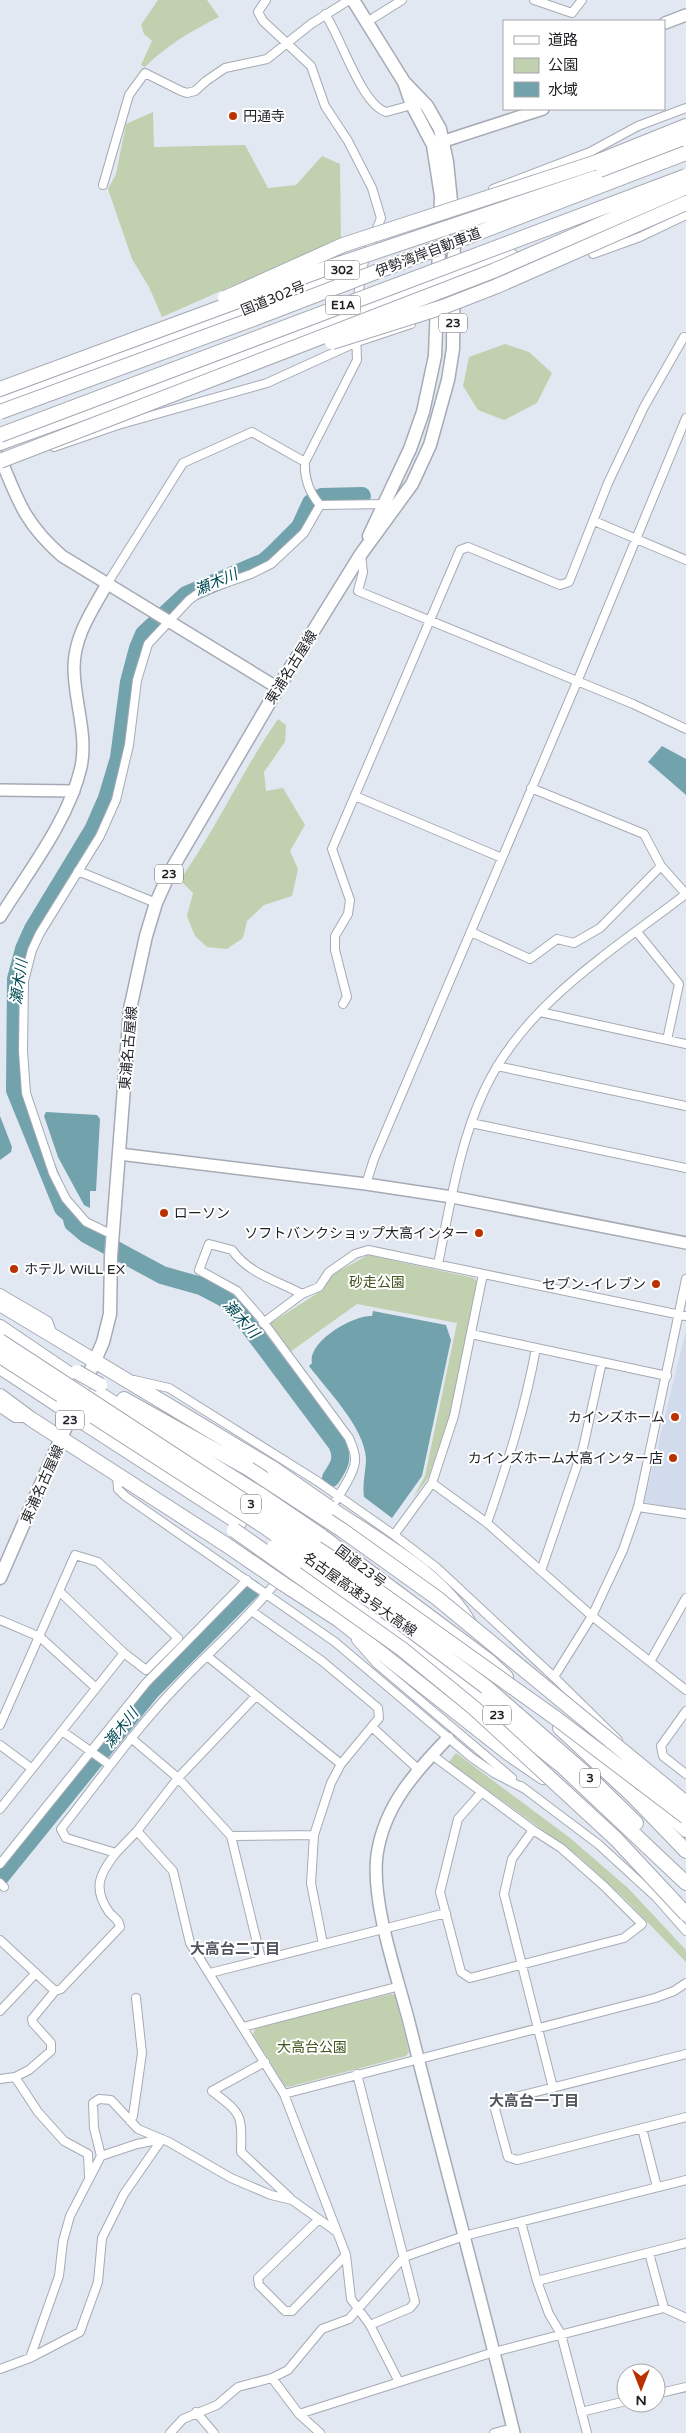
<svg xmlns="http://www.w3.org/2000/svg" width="686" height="2433" font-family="'Varela Round','Noto Sans JP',sans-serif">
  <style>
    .built { fill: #d2dbec }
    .green { fill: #c1d0ae }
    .water { fill: #72a2ac }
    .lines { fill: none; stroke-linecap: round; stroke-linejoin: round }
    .river { stroke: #72a2ac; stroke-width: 18 }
    .street-casing { stroke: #a5aab4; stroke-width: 10 }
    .secondary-casing { stroke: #a5aab4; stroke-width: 14 }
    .primary-casing { stroke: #a5aab4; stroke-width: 15 }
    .highway-casing { stroke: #a5aab4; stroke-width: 16 }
    .street { stroke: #fff; stroke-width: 8 }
    .secondary { stroke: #fff; stroke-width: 11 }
    .primary { stroke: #fff; stroke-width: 12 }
    .highway { stroke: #fff; stroke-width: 14 }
    .highway-bridge-casing { stroke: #a5aab4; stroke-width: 16; stroke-linecap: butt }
    .highway-bridge { stroke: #fff; stroke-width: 14 }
    .poi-dot { fill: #bb3201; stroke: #fff; stroke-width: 2 }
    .labels { text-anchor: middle; stroke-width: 4; stroke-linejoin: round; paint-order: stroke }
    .shield { fill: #fff; stroke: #626366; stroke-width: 1 }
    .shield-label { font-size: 12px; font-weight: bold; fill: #1e2024 }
    .poi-label { font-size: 14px; fill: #1e2024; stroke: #fff; text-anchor: end }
    .street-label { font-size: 14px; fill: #1e2024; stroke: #fff }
    .park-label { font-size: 14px; fill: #41561f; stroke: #fff }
    .water-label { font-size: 15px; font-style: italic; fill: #004b56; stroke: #fff }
    .neighbourhood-label { font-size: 15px; font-weight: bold; fill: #50555e; stroke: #fff }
  </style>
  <rect width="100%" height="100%" fill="#e2e8f2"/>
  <path class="built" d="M686,1330V1511L644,1502Z"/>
  <path class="green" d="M158,0H207L219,17C191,31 167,45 145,67L141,65L152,41L144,34L141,25Z
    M153,112L154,147L245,145L268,188L296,185L322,156L340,164L341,238L162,317L149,287L132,259L108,189L116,174L126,124Z
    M505,344L529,352L552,373L537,403L504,420L478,410L463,386L469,357Z
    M278,719L286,725L285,742L264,772L266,791L283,788L305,825L290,851L298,869L292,896L264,905L247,921L243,938L227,949L207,947L195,936L187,916L193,893L180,880C216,829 242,771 278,719Z
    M368,1255L474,1278L477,1281L450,1415L428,1478L413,1498L425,1476L457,1323L357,1304L290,1352L271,1327V1323L321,1291L332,1275Z
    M456,1753L570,1838L628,1888L686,1950V1962L624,1898L577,1855L449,1762Z
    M391,1994L395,1995L409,2052L406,2056L288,2087L285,2086L253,2034L256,2027Z"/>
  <path class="water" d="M662,746L686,759V795L648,762Z
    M46,1112L97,1115L100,1119L96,1191H90V1208L84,1205L58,1157L44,1116Z
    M0,1116L12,1147L11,1152L0,1160Z
    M373,1311L446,1325L451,1340L422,1476L392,1518L364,1497C362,1483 366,1471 366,1458C364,1427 327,1390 309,1366L312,1363C307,1342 353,1315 372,1316Z"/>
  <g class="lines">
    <path class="river" d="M331,1478C339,1466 344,1459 337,1444L242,1317L224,1298L201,1286L162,1275L86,1234L73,1223L71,1215L63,1208L15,1090L16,979L24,949L33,929L93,830L107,798L119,758L129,682L138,648L144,634L186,595L264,562L272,555L300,527L311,503L322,497L362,496
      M0,1877L150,1692L252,1589"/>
    <defs>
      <path id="street" d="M266,0L258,12L263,21L311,66L325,106L348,141L372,188L381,218L364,261L357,302
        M534,0L572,13L582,0
        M325,14C341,37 361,104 386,112L412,105
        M367,22L402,0
        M103,185L129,95L145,73L181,91L187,93L195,91L206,81L225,68L267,59L311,24L349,0
        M493,189L590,152L638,126L686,108
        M593,254L640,237L686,215
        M54,447L118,425L267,383L357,342L411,324
        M320,505C309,492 304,479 305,462L357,360L356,331
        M594,521L686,560
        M361,555L363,572L358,591L633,704L686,729
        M107,584L183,463L252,432L305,462
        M531,788L644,834L661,866L686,894
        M355,796L502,858
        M78,871L156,903
        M471,932L530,959L557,939L574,943L600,928L661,866
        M637,932L679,984L667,1040
        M343,1004L347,997L335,950V936L348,914L350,900L332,849L460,550L468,547L560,585L569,582L608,483L644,407L684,337
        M540,1012L686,1044
        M497,1066L686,1106
        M471,1123L686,1168
        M366,1184L374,1159L577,682L686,418
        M113,1235L86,1222L66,1199L53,1173L26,1093L23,1051L24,981L32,950L40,933L100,836L116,800L129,745L137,680L148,644L189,600L200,592L251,574L271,564L304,533L320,505L387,504
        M438,1264C450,1206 459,1144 484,1091C524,1004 612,951 686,894
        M0,1293L48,1321L53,1335
        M302,1294C278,1281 249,1274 232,1250L209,1244L199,1270L237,1291L259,1316L349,1438C352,1446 356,1453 355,1461C354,1479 323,1518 312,1533
        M263,1323L302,1294L319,1287L329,1272L355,1254L368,1250L686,1316
        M471,1334L667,1376
        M134,1380L169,1388L317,1481L394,1535L437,1568L554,1677L618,1740
        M0,1408L15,1418H26
        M117,1473L118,1489L125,1496L335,1642L471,1757L494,1773L523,1788
        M432,1483L487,1523L592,1616L686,1690
        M638,1507L686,1514
        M487,1523C507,1465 525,1409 536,1348
        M394,1535L432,1483L454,1416L483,1274
        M541,1571L583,1448L602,1362
        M253,1612L322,1661L378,1708L379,1718L341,1764L331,1783L314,1835L311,1883L323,1944
        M0,1620L40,1637L96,1688
        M356,1640L377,1664L512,1778
        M207,1656L341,1764
        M651,1660L686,1598
        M554,1677L592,1616L623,1550L638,1507L686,1279
        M256,1696L178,1778L137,1831L116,1853L66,1838L61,1829C99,1781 133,1732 176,1687C215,1646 256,1612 289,1565
        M686,1711L661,1746L663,1756L686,1774
        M0,1725L75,1555L98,1562L178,1638L146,1670L124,1653L60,1592
        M372,1727L419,1770
        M62,1731L110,1765
        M131,1738L178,1778L231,1836L261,1959
        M0,1745L31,1768
        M432,1755L533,1830L561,1848L604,1886L642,1924L624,1938L470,1978L461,1972L440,1892L458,1819L481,1793
        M521,1786L598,1844L656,1897L686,1931
        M0,1809L124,1653
        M533,1830L512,1859L504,1894L553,2088
        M137,1831L173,1871L190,1943L284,2094L346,2255L351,2299L370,2325L399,2382
        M231,1836L314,1835
        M0,1864L146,1683L247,1580
        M0,1883L4,1887
        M0,1940L55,1991L61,1989L120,1927C119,1919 114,1918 109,1912C92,1888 100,1873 116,1853
        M210,1973L446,1913
        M0,2011L36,1973
        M243,2027L400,1986
        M686,2054L500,2101L495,2109L508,2157L517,2160L686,2117
        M265,2062L212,2091C242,2114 242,2114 241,2152L290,2198
        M357,2074L415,2302L410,2308L370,2325
        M15,2077L29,2070L51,2051V2043L33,2023L32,2019L55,1991
        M0,2079L15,2077L38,2112L64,2141L88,2154L89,2176
        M284,2094L655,1998L674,1991L686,1983
        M130,2121L133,2116L142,2053L136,1998
        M642,2128L657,2187
        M101,2156L94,2128L93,2103L99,2099L111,2100L138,2129L169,2142L231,2178L271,2195L292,2200L337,2232
        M318,2220L258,2278L259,2285L285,2311H292L346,2255
        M521,2222L537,2281L549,2314L561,2334L587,2433
        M649,2253L664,2308
        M537,2281L686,2243
        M30,2358L59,2276L63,2241L70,2216L101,2156L137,2144L162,2139
        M0,2369L30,2358L80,2332L98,2282L102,2238L124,2194L162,2139
        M272,2378L299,2414L320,2433
        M656,2394L686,2387
        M196,2412L214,2433
        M581,2412L626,2401
        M299,2414L494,2352L664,2308L686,2318
        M170,2433L183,2419L217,2405L238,2387L272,2378L288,2370L322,2329L349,2319L404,2257L464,2236L686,2180
        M494,2433L513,2428"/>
      <path id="secondary" d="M665,23L686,15
        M435,144L543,109
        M0,457C18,501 25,524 62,556L278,688
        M0,790L74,791
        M0,917C28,872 69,820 81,767C88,734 74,701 74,668C74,636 92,611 107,584
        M119,1154L366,1184L452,1197L686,1243
        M448,1738C415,1772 384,1806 377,1855C371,1903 397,1975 409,2022C443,2159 481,2296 514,2433"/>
      <path id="primary" d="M369,536L410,449L423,412L435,356L441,196L433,145L412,105L405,85
        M0,1578L103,1342L110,1314L111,1256L130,1009L146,936L156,903L170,872L278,688L361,554L412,484L430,445L448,380L453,349L454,230L447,162L440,129L427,106L404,82L353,0"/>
      <path id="highway" d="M594,163L686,126
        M585,182L686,139
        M0,405L141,352L353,265
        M0,443L436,286L511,256
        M0,1304L274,1469
        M0,1327L75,1378
        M0,1367L61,1407
        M96,1392L261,1495
        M0,1396L31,1419L225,1544
        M124,1399L249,1469
        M83,1422L239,1523
        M330,1508C378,1541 442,1574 470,1625
        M320,1535L489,1661L506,1677
        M296,1562L426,1657L562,1766L686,1883
        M282,1583L339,1620L508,1753L543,1777
        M486,1687L587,1775L636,1823
        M560,1728L633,1796L686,1851
        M633,1796L655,1801L686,1830"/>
    </defs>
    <use href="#street" class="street-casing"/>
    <use href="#secondary" class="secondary-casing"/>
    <use href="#primary" class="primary-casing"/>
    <use href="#highway" class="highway-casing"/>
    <use href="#street" class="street"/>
    <use href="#secondary" class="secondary"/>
    <use href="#primary" class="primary"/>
    <use href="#highway" class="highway"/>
    <defs>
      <path id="highway-bridge" d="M225,298L343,245L594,163
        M332,342L443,307L497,286L686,203
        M0,389L330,267L595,178
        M0,412L256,318L686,153
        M0,435L686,176
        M0,461L493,271L686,187
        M0,1341L333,1559L557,1719L686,1817
        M0,1356L262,1525L384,1610L486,1687
        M77,1372L100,1385
        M61,1407L83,1422
        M249,1469L342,1530L437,1598L686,1803
        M274,1469L330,1508
        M261,1495L320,1535
        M234,1530L402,1649L474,1708L616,1839L686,1914
        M225,1544L282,1583
        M274,1547L296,1562"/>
    </defs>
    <use href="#highway-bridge" class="highway-bridge-casing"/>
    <use href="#highway-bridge" class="highway-bridge"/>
  </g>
  <g class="poi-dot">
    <circle cx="233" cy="116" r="5"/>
    <circle cx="164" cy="1213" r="5"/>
    <circle cx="479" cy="1233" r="5"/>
    <circle cx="14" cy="1269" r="5"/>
    <circle cx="656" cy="1284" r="5"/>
    <circle cx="675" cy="1417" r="5"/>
    <circle cx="673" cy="1458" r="5"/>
  </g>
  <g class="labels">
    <g class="shield">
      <rect x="324.5" y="260.5" width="35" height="19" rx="4"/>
      <rect x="325.5" y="295.5" width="35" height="19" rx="4"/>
      <rect x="439" y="313.5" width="28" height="19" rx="4"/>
      <rect x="155" y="864.5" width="28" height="19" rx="4"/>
      <rect x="56" y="1410.5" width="28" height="19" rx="4"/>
      <rect x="241" y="1494.5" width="20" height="19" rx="4"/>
      <rect x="483" y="1705.5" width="28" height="19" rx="4"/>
      <rect x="580" y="1768.5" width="20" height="19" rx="4"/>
    </g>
    <g class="shield-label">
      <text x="342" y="274">302</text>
      <text x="343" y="309">E1A</text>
      <text x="453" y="327">23</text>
      <text x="169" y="878">23</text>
      <text x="70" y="1424">23</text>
      <text x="251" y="1508">3</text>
      <text x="497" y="1719">23</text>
      <text x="590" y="1782">3</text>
    </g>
    <g class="poi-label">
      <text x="243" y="121" text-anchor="start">円通寺</text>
      <text x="174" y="1218" text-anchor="start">ローソン</text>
      <text x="469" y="1238">ソフトバンクショップ大高インター</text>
      <text x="24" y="1274" text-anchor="start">ホテル WiLL EX</text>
      <text x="646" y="1289">セブン-イレブン</text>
      <text x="665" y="1422">カインズホーム</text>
      <text x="663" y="1463">カインズホーム大高インター店</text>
    </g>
    <g class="street-label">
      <text transform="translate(428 252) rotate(-21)" y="5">伊勢湾岸自動車道</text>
      <text transform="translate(273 298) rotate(-22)" y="5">国道302号</text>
      <text transform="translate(291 667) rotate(-58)" y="5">東浦名古屋線</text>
      <text transform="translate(128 1048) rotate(-85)" y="5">東浦名古屋線</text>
      <text transform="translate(42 1484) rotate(-66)" y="5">東浦名古屋線</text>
      <text transform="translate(361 1566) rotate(37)" y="5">国道23号</text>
      <text transform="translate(360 1594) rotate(35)" y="5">名古屋高速3号大高線</text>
    </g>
    <g class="park-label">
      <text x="377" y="1287">砂走公園</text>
      <text x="312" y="2052">大高台公園</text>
    </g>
    <g class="water-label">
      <text transform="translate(216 582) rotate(-23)" y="5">瀬木川</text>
      <text transform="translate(19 982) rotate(-82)" y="5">瀬木川</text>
      <text transform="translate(241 1319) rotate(48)" y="5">瀬木川</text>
      <text transform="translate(121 1728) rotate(-51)" y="5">瀬木川</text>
    </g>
    <g class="neighbourhood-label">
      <text x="235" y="1954">大高台二丁目</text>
      <text x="534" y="2106">大高台一丁目</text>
    </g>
  </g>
  <rect x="503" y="20" width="162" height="90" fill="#ffffff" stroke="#a5a6a7"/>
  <rect x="514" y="36" width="25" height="8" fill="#ffffff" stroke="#a5a6a7"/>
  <text x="548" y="45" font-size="15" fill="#1e2024">道路</text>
  <rect x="514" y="58" width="25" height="15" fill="#c1d0ae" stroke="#a5a6a7"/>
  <text x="548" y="70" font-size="15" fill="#1e2024">公園</text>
  <rect x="514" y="82" width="25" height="15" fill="#72a2ac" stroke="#a5a6a7"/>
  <text x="548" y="95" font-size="15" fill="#1e2024">水域</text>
  <g transform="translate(641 2388) rotate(180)"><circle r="24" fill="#ffffff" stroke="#a5a6a7"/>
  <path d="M0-4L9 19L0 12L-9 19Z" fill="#bb3201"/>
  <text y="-8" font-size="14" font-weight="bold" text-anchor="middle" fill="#1e2024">N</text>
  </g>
</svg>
